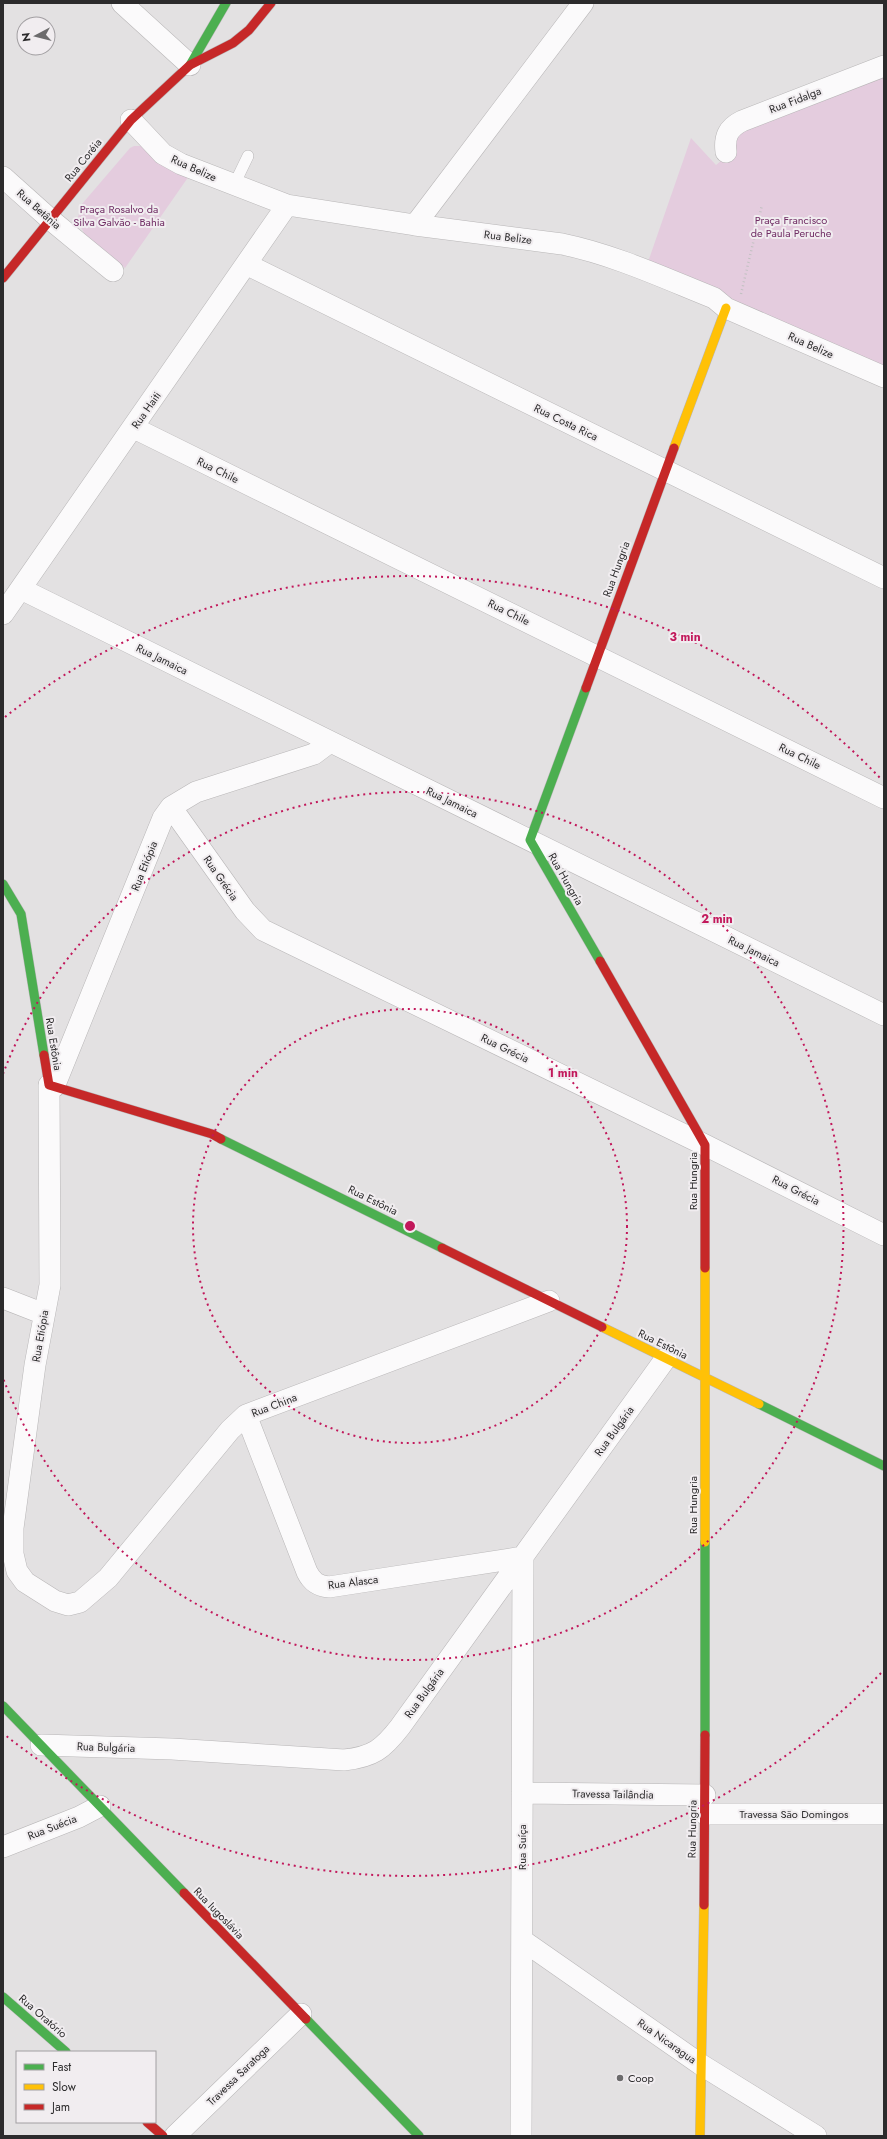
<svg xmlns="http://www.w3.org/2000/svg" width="887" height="2139" font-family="Jost,sans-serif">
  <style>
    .green { fill: #e4ccde }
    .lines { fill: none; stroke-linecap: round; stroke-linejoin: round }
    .lane-casing { stroke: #b8b6b7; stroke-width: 12 }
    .street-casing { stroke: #b8b6b7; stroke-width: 22 }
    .fast-casing { stroke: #b8b6b7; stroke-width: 10 }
    .slow-casing { stroke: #b8b6b7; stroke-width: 10 }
    .jam-casing { stroke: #b8b6b7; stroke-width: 10 }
    .path { stroke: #c2c1c2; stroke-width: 2.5; stroke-dasharray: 1 3; stroke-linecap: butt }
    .lane { stroke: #fbfafb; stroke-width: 11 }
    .street { stroke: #fbfafb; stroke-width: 21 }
    .fast { stroke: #4caf50; stroke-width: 9 }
    .slow { stroke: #ffc107; stroke-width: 9 }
    .jam { stroke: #c62828; stroke-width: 9 }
    .ring { fill: none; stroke: #c2185b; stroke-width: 2; stroke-dasharray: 2 4 }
    .poi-dot { fill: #6c6b6c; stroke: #f1edf0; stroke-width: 1.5 }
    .labels { text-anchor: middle; stroke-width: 4; stroke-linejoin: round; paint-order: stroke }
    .street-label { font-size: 11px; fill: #2c2b2c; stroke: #f1edf0 }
    .park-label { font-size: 11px; fill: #702d64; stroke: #f1edf0 }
    .poi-label { font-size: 11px; fill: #2c2b2c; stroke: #f1edf0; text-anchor: start }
    .centre { fill: #c2185b; stroke: #f1edf0; stroke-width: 2 }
    .ring-label { font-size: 12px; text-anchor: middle; font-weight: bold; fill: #c2185b; stroke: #f1edf0; stroke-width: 4; stroke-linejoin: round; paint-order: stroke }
  </style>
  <rect width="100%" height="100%" fill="#e3e1e2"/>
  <path class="green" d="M884,67V370L648,262L691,138L716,165L722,160L735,124Z
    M134,146H142L189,176L125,268L85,235L79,223L78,217L82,204L130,148Z"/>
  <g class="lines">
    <defs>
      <path id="lane" d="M234,185L248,156"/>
      <path id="street" d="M122,3L190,65
        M131,120L163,154L181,164L287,205L415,225L562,244C615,255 664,278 714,298L726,308L884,377
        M726,152C724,137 728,128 742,121L884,66
        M3,177L51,220L113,271
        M415,225L583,3
        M248,265L884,578
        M134,428L884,798
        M21,589L884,1015
        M3,614L287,205
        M171,807L245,911L263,930L705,1145L884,1235
        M49,1085L50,1285L35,1365L13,1528V1554L17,1571L25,1582L55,1601L68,1605L80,1602L108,1578L230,1430L246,1415L549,1301
        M54,1087L163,818L171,807L196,792L314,754L330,742
        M3,1298L44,1314
        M246,1415L307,1572C312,1582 318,1586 329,1587L523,1557L521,2136
        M41,1745L172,1749L344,1760C373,1757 383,1749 400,1727L666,1358
        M522,1793L705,1795
        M705,1814H884
        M3,1847L79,1817L100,1806
        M522,1940L700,2064L816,2136
        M175,2136L301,2014"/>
      <path id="fast" d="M190,65L226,3
        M586,688L530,840L600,961
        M3,884L21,914L44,1055
        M221,1139L442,1248
        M759,1404L884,1466
        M705,1542V1735
        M3,1706L184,1893
        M3,1997L66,2052
        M306,2019L419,2136"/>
      <path id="slow" d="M674,448L726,308
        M705,1268V1542
        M602,1327L759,1404
        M700,2136L704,1905"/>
      <path id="jam" d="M3,278L131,120L190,65L233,43L249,30L271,3
        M586,688L674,448
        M600,961L705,1145V1268
        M44,1055L49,1085L212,1134L221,1139
        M442,1248L602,1327
        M184,1893L306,2019
        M704,1905L705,1735
        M147,2122L163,2136"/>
    </defs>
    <use href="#lane" class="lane-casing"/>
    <use href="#street" class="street-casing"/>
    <use href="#fast" class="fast-casing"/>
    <use href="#slow" class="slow-casing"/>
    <use href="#jam" class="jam-casing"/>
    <path class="path" d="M741,294L762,205"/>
    <use href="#lane" class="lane"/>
    <use href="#street" class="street"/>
    <use href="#fast" class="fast"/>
    <use href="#slow" class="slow"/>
    <use href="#jam" class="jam"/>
  </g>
  <g class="ring">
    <circle cx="410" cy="1226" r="217"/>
    <path d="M3 1074A434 434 0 1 1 3 1378"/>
    <path d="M881 1673A650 650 0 0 1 5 1735M5 717A650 650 0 0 1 881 779"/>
  </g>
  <circle class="poi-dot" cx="620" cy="2078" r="4"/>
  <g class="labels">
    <g class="street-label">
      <text transform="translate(795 100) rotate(-21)" y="4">Rua Fidalga</text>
      <text transform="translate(83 160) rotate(-51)" y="4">Rua Coréia</text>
      <text transform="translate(194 168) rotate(24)" y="4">Rua Belize</text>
      <text transform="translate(39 209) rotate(41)" y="4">Rua Betânia</text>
      <text transform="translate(508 237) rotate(7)" y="4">Rua Belize</text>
      <text transform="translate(811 345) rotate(24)" y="4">Rua Belize</text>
      <text transform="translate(146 410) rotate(-55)" y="4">Rua Haiti</text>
      <text transform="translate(566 422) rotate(26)" y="4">Rua Costa Rica</text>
      <text transform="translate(218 470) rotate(26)" y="4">Rua Chile</text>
      <text transform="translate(616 569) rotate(-70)" y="4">Rua Hungria</text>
      <text transform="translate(509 612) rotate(26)" y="4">Rua Chile</text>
      <text transform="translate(162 659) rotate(26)" y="4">Rua Jamaica</text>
      <text transform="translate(800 756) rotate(26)" y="4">Rua Chile</text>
      <text transform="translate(452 802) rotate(26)" y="4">Rua Jamaica</text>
      <text transform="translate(144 866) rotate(-68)" y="4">Rua Etiópia</text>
      <text transform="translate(221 878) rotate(55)" y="4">Rua Grécia</text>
      <text transform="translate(566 879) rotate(60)" y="4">Rua Hungria</text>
      <text transform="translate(754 951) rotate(26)" y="4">Rua Jamaica</text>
      <text transform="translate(54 1044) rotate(81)" y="4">Rua Estônia</text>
      <text transform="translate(505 1048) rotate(26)" y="4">Rua Grécia</text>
      <text transform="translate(693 1181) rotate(-90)" y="4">Rua Hungria</text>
      <text transform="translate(796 1190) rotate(27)" y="4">Rua Grécia</text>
      <text transform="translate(373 1200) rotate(26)" y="4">Rua Estônia</text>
      <text transform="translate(40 1336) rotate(-80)" y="4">Rua Etiópia</text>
      <text transform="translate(663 1344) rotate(26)" y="4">Rua Estônia</text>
      <text transform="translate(274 1405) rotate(-21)" y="4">Rua China</text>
      <text transform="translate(614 1431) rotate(-54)" y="4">Rua Bulgária</text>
      <text transform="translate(693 1505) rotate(-90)" y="4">Rua Hungria</text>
      <text transform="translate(353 1582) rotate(-7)" y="4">Rua Alasca</text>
      <text transform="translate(424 1693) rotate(-54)" y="4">Rua Bulgária</text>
      <text transform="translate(106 1747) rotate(2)" y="4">Rua Bulgária</text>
      <text transform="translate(613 1794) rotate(1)" y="4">Travessa Tailândia</text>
      <text x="794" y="1818">Travessa São Domingos</text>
      <text transform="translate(52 1827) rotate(-21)" y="4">Rua Suécia</text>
      <text transform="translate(692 1829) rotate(-89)" y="4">Rua Hungria</text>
      <text transform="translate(522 1847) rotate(-90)" y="4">Rua Suíça</text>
      <text transform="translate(219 1913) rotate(46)" y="4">Rua Iugoslávia</text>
      <text transform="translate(43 2016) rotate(41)" y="4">Rua Oratório</text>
      <text transform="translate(667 2041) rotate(35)" y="4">Rua Nicaragua</text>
      <text transform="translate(238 2075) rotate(-44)" y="4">Travessa Saratoga</text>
    </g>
    <g class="park-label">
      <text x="119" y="213">Praça Rosalvo da<tspan x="119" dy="13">Silva Galvăo - Bahia</tspan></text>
      <text x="791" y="224">Praça Francisco<tspan x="791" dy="13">de Paula Peruche</tspan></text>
    </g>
    <g class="poi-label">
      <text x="628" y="2082">Coop</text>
    </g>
  </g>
  <circle cx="410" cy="1226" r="6" class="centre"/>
  <g class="ring-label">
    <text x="685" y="641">3 min</text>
    <text x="717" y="923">2 min</text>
    <text x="563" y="1077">1 min</text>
  </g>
  <rect width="887" height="2139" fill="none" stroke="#2c2b2c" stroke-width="8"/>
  <rect x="16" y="2051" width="140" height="72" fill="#f1edf0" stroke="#a29fa2"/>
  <rect x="24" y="2064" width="20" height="6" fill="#4caf50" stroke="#a29fa2"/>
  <text x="52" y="2071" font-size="12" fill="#2c2b2c">Fast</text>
  <rect x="24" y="2084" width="20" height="6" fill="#ffc107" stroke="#a29fa2"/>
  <text x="52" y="2091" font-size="12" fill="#2c2b2c">Slow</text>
  <rect x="24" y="2104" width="20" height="6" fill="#c62828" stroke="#a29fa2"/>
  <text x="52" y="2111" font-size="12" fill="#2c2b2c">Jam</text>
  <g transform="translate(36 36) rotate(263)"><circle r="19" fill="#f1edf0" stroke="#a29fa2"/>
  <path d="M0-3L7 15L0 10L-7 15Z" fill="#6c6b6c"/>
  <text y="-6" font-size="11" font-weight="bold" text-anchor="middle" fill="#2c2b2c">N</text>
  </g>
</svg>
